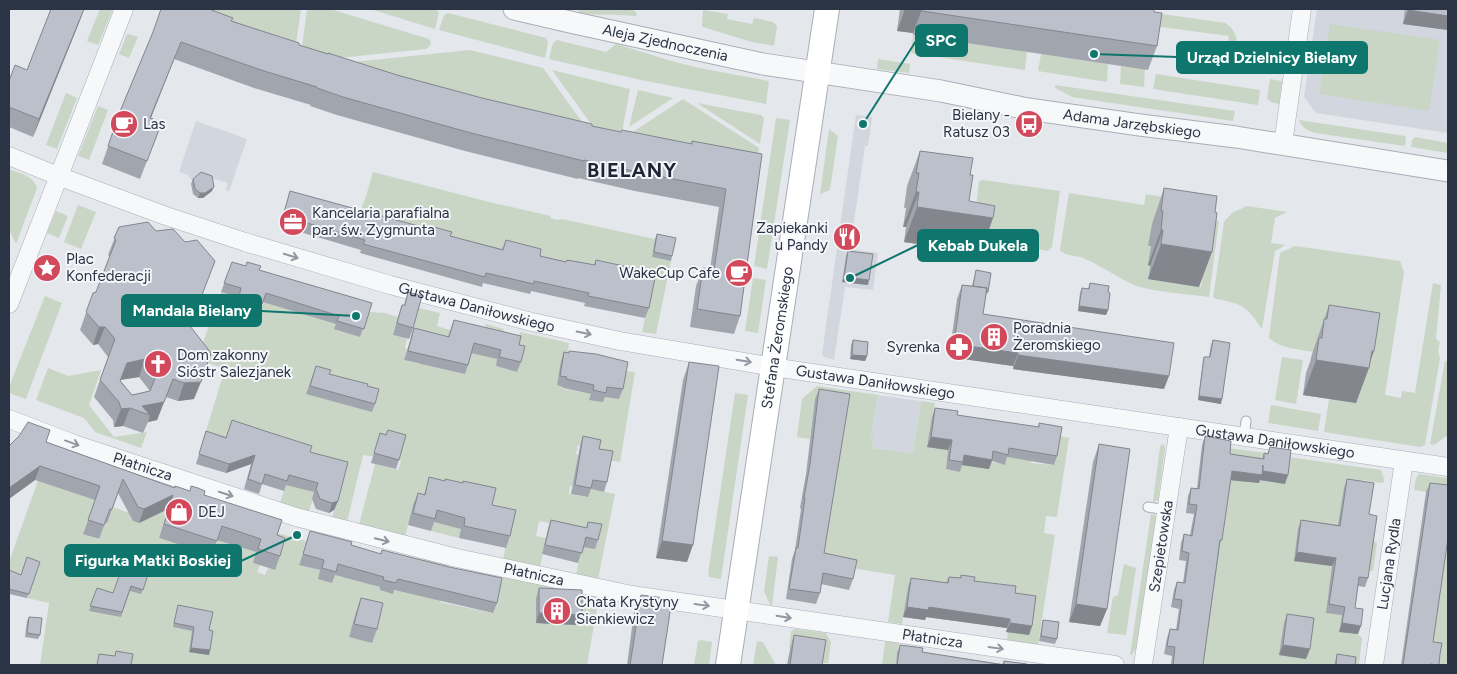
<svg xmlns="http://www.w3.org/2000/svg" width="1457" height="674" font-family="Figtree,sans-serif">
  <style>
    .built { fill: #d2d6de }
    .green { fill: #c9d6c5 }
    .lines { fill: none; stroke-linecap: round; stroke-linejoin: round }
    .service-casing { stroke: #a9aeb7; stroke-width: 11 }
    .minor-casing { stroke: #a9aeb7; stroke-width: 19 }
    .tertiary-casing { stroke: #a9aeb7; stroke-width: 23 }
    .secondary-casing { stroke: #a9aeb7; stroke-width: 26 }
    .service { stroke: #f7f8fa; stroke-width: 9 }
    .minor { stroke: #f7f8fa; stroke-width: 18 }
    .tertiary { stroke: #f7f8fa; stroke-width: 21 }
    .secondary { stroke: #fff; stroke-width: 24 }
    .wall { fill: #a1a5ae; fill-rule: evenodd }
    .shaded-wall { fill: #83868d }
    .building { fill: #bbc0ca; stroke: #83868d; fill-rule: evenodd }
    .oneway { stroke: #9196a0 }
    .labels { text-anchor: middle; stroke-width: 4; stroke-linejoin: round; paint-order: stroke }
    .street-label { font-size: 15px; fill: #2b3445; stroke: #f4f6f9 }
    .poi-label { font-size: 15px; fill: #2b3445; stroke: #f4f6f9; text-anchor: start }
    .district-label { font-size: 20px; font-weight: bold; letter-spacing: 1px; fill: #1d2536; stroke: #f4f6f9 }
    .leader { fill: none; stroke: #0f766e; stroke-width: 2 }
    .callout-dot { fill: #0f766e; stroke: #f4f6f9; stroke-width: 2 }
    .callout { fill: #0f766e; stroke: #0f766e; stroke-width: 2 }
    .callout-label { font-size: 16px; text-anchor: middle; font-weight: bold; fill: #fff }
  </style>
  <rect width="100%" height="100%" fill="#e4e7ec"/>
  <path class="built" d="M1317,9H1448V133L1316,113L1304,97Z
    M856,115L872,117L868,146H865L850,249L878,253L873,290L845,287L834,360L824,357L822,354Z
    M196,121L247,139L229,191L226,190L228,183L215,179L210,182H193L188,175L179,172Z
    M878,395L921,401L913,453L872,448L874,437L871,436Z"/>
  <path class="green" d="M100,9H113L98,45L87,41Z
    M164,9H301L294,58Z
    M307,9H330L429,39L431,42L430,46L426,49L320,60L301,54Z
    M370,9H434L437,10L439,13L435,29Z
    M578,9H633L637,14L636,16C617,14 599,16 580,13Z
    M703,10L728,14L727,19L752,24L754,18L773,22L777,26L774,46L752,42L703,27L702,26Z
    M1148,12L1225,23C1235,28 1244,47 1227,50L1229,36L1146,25Z
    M448,13L546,38L548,42L545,58L439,30L444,15Z
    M1330,24L1440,40L1429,111L1319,94Z
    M127,34H128L138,37L129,58L119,54Z
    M913,35L1027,52L1025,70L911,53Z
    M557,40L606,52L616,44L668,60L699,68L769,81L766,104L641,80L549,59L553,43Z
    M470,50L543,68L588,130L325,65Z
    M1041,54L1108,64L1107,82L1038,71Z
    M878,59L910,64L909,73L877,69Z
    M1121,66L1145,69L1144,87L1120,84Z
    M552,70L630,89L622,132L614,138L599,135Z
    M1156,74L1260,90L1258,105L1153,89Z
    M1270,79L1281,81L1282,82L1279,104L1271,102L1267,98Z
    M1055,85L1235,111L1233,121L1072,97L1055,88Z
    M638,90L673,98L629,127Z
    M66,93L77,98L57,149L46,145Z
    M683,99L759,148L757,165L619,141Z
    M697,103L761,115L764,118L760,144Z
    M98,106L108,110L89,160L78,156Z
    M776,118L790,120L767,269L754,266Z
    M1299,120L1405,136L1406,139L1405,146L1315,133C1307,130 1302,128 1299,120Z
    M829,129L838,136L830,190L820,194Z
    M1415,137L1448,143V153L1411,147L1412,140Z
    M9,169C19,173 34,176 37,188L16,244L9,229Z
    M373,172L493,203L551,216L550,218L557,220L562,219L655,239L652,257L671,261L656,334L642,332L652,283L357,220L366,196Z
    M983,180L1060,191L1052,247L1048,251L997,242L971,248L979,181Z
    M1069,193L1144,205L1146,194L1175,199L1151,246L1148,279L1201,287L1203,275L1179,215L1219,221L1209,297C1188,294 1165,293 1144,288C1126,284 1103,266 1085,259C1077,255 1067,257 1060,250L1061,243Z
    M78,205L96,212L81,249L64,242Z
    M1247,206L1287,212L1275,218L1271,243L1286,245L1275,251L1262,329C1244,303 1243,305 1213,298L1224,222L1232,213Z
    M56,211L68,216L59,238L47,233Z
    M1295,246L1400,261L1404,272L1385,395L1401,398L1402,391L1415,393L1433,283L1441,285L1436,339L1440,342L1438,351L1440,358L1425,445L1420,447L1324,432L1329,399L1356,403L1315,352C1299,349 1281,349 1269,338L1280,253Z
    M753,278L766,280L758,333L745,331Z
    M268,282L369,312L385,313L398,317L393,335L407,339L405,348L407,349L404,360L418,364L425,341L411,337L409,339L417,308H419L440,313L437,326L450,330L470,352L478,354L486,324L504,329L496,366L517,372L515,354L520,332L569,343L563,389L604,396L625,371L635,372L620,462L596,458L597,449L578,445L576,454L579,455L574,486H570L569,494L587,497L590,489L615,494L598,579L576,575L582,546L566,533L548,529L549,523L539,521L536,536L546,538L540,568L503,560L511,522L462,525L459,538L431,531L435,516L421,507L413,505L405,537L359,525L375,464L398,470L401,461L398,460L363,455L347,522L332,518L340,490L322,466L309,512L280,503L286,484L291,486L222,447L203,441L225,369L197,359L221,292L248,300L246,307L248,313L254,315L259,313Z
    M45,296L62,303L26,399L9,393V387Z
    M1282,357L1303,360L1296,404L1275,400Z
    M1445,361L1448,362V435L1434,445L1430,444Z
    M48,368L68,376L101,370L89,405L114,437L147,432L141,448L95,432L84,418L36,400Z
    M817,386L878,395L871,436H874L872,448L913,453L921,401L935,403L927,446L948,450L946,469L960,472L964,447L990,462L1005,464L1006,455L1032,459L1031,463L1054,465L1058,436L1069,438L1057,517L1046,516L1044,533L1055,535L1038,645L1007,640L1008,632L1029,635L908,587L902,624L888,622L895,575L821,563L815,400L810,439L797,437L802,399Z
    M735,393L748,395L721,579L709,577L708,574Z
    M1271,405L1321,414L1318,431L1268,423Z
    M1162,444L1164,445L1165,448L1158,500L1154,502L1153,501L1160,447Z
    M1228,448L1266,453L1248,482L1258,483L1259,478L1288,457L1381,470L1384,479V482L1380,483L1362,480L1360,490L1372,540L1377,543L1373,571H1367L1349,569L1339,632L1358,634L1362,638L1359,664L1354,665L1334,662V665H1201Z
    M46,458V483L86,497L94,475L103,477L83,533L99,540L104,522L106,523L113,507L132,514L131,517L133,521L139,522L170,500L159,538L201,551L200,557L210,560L219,533L236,521L229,544L256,552L253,563L260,565L257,572L265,575L268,568L274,570L272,549L277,533L306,541L299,564L341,577L378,560L372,585L380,587V590H394L415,595L423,558L449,564L440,602L492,613L501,575L599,596L587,665H40L49,603L27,598L38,567L19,579L9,576V562Z
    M1419,474L1448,478V495L1414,490L1416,478Z
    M1151,514L1155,515L1156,517L1137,647L1132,655H1130Z
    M1448,527V665H1436L1430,651Z
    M769,556L778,557L772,605H770L764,591Z
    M1124,564L1136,568L1126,635L1107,633L1113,597L1118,595Z
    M795,629L826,633L831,642L828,663H820L821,653L789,648L791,631Z
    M700,640L712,642L709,665H694L698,641Z
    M757,641L763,642L776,665H753Z
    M885,641L899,643L896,665H882Z"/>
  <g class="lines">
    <defs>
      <path id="service" d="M1244,437L1246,421
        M1148,507L1166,510"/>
      <g id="minor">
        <path d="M1283,144L1302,9"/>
        <path id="s1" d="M9,156L58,176L166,216L245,242L390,285L532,322L620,341L773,367L1448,467"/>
        <path d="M9,304L124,9"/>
        <path id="s2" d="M9,419L74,444L296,517L457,558L632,595L1115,665"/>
        <path id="s3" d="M1143,665L1179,427"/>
        <path id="s4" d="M1374,665L1404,461"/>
      </g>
      <g id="tertiary">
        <path id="s5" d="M514,9L570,22L763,64L941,91L1028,109L1140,125L1236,137L1448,171"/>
      </g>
      <g id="secondary">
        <path id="s6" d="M728,665L827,9"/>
      </g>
    </defs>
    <use href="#service" class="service-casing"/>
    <use href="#minor" class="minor-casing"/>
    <use href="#tertiary" class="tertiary-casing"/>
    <use href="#secondary" class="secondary-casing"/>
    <use href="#service" class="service"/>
    <use href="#minor" class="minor"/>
    <use href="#tertiary" class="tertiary"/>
    <use href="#secondary" class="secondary"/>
  </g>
  <path class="wall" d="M84,9L33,137L9,127V81L27,70Z
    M900,9H1154V12L1157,46L1148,70L913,35V33L897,31Z
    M1405,9H1448V30L1403,24Z
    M232,21L299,45L397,75L482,98L592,126L621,132L691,144L692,141L762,154L740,316L734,334L690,327L696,286L703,268L710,269L719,207L635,191L578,178V179L465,151L337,115L310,106L311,105L254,88L174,59L151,118L162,122L140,179L102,164L121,109L152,35Z
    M920,151L970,175L969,201L981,253L904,242L906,227H903L906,208H904L907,186Z
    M193,179L212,191L203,198H198L193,194L191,184Z
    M1164,188L1199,287L1148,279L1150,266L1148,265L1151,246H1148L1152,224Z
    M290,191L450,236L502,249L506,240L540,256L566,262L594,265L596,260L649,308L645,318L584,306L585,303L531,291L530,294L483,283L482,287L360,253L361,250L280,226Z
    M119,227L190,327L194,399L178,401L166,397L157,420L148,422L143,433L123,426L114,427L113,420L94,397L108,357L98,344L93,345L80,330L93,293L96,292L110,257L108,255ZM139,377L150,391L132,395L120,380Z
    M657,234L672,256L671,261L652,257L655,239Z
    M848,251L868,285L842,282L846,256Z
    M232,262L246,266L247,262L259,270L372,303L360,337L334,329L336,324L263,302L259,313L249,317L246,308L244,312L235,310L238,297L221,292Z
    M976,270L988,292L985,297L983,314L1164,389L1013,369V366L949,357L957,299L962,285L972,286Z
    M1090,283L1108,310L1106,315L1078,311L1080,293L1082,288L1088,289Z
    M408,292L413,328L409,339L393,335L398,317L402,305H404Z
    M1329,305L1370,362L1356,403L1303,395L1306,373L1310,362L1312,354Z
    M454,320L519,345L521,362L517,372L496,366L497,359L471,353L468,365L465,374L404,360L414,328L448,337Z
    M853,340L867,356L865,361L850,359L851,345Z
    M1213,340L1221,404L1198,400L1203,361L1204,357H1209L1211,345Z
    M564,352L623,389L619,399L605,397L603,402L589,400L591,394L563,388V387L557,385L561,361Z
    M689,362L687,562L656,558L683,380Z
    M316,366L329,374L367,386L375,404L372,412L306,394Z
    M819,389L824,553L853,579L849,590L821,584L820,593L816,604L786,599L792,559L795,550L801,509L800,508L806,474L815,399Z
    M935,408L957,415L1038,427L1039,423L1057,456L1054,465L1007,457L1005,465L992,461L989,469L962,465L960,472L946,469L948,450L927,447L932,417Z
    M388,430L399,460L396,469L371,463L380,433L386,435Z
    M206,431L226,437L310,452L338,501L334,510L329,513L316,509L312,499L314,492L286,485L284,491L262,484L259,494L244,489L251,464L226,473L196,464Z
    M583,436L599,449L607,482L604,492L591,489L588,497L571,494L580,446Z
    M1205,436L1230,454L1262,459L1264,453L1267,454L1270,447L1285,484L1260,480L1259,483L1230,480L1220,545L1203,665H1171L1172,656L1164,654L1167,638L1170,629L1176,630L1179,609L1171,607L1174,590L1177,582L1183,583L1186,561L1179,560L1181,543L1184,534L1190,535L1194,514L1186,513L1188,496L1191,488H1197L1202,445Z
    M46,442L175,488L204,495L277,535L280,556L275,570L253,563L256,552L217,540L212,555L159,538L168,509L139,523L133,521L118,493L107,523H105L99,539L83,534L95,500L35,480L9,499V446Z
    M1099,444L1107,609L1100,626L1069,622L1093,462Z
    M429,477L492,505L510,536L506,548L459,538L461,529L434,522L431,531L408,525L413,505L418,493L424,495Z
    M1347,479L1369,514L1368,578L1365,587L1358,586L1355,608L1358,634L1339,632L1342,615L1326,613L1332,566L1294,561L1298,529L1301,520L1338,525L1344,488Z
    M1430,483L1433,642L1438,665H1401L1426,492Z
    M551,520L586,528L588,522L598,540L595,549L583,547L578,563L542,554L548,529Z
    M310,531L351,545L380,554L382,550L497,603L493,613L394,590L393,594L380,590V587L335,575L332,583L318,579L320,570L299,565Z
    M154,556L141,594L130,591L121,617L89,611L97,588L113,593L126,566Z
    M40,562L27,598L9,594V570L20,575Z
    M961,575L974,581L1015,593L1032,626L1029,635L1006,632L1007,628L926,617L925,620L903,617L908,587L911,578L946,583L949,577L960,578Z
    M539,588L578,625L536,623V598Z
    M641,595L662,665H627L634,612Z
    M361,598L377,629L372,643L349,637L356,612Z
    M178,605L210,650L209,655L189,652L192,631L173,627Z
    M1287,614L1306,659L1279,655L1284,623Z
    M29,617L40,635L38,639L25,637L27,621Z
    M1043,620L1057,639L1055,644L1039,641L1042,625Z
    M794,635L822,665H787L790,649Z
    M900,645L922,652L1002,664L1004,661L1027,665H896L897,653Z
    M1337,654L1355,665H1334Z"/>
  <path class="shaded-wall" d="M84,9L79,23L33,137L39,119Z
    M905,9H922L913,33L897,31Z
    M1408,10L1448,16V30L1403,24Z
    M181,42L174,59L144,135L150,118Z
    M214,187L212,191L203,198H198L200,193Z
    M916,192H919L906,227H903Z
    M917,207L993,218L981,253L904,242Z
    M1161,230H1163L1150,266L1148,265Z
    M1161,244L1212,252L1199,287L1148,279Z
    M844,277L869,280L868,285L842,282Z
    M262,304L259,313L249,317L252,308Z
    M1079,306L1108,310L1106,315L1078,311Z
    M99,327H105L98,344L93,345Z
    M954,344L1018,353L1013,366L949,357Z
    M1372,351H1374L1368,368H1369L1356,403L1303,395L1316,360Z
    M852,355L867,356L865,361L850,359Z
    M1018,355L1169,376L1164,389L1013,369Z
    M145,359L139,377L120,380L127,363Z
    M173,379L157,420L148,422L150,415L142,406Z
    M201,382L194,399L178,401L184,383Z
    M1199,396L1222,399L1221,404L1198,400Z
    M130,408L123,426L114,427L121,409Z
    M931,437L952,440L948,450L927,447Z
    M255,455L251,464L226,473L229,464Z
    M964,455L992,460L989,469L962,465Z
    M40,466L35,480L9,499V488Z
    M1232,471L1261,475L1263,471L1288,475L1285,484L1260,480L1259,483L1229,480Z
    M173,495L168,509L139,523L144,509Z
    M338,501L334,510L329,513L332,503Z
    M662,541L693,545L687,562L656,558Z
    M1297,552L1336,558L1332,566L1294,561Z
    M1076,604L1107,609L1100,626L1069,622Z
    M907,607H929L1010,619L1007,628L926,617L925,620L903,617Z
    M539,613L582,615L578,625L536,623Z
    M1010,623L1032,626L1029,635L1006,632Z
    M1342,623L1361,626L1358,634L1339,632Z
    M1283,645L1310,649L1306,659L1279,655Z
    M191,648L210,650L209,655L189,652Z"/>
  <path class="building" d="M51,9H84L39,119L9,107V81L15,65L27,70Z
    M161,9H209L233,18L231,21L299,43V45L328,54V53L397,75L482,98L592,124V126L621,132L622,130L692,144V141L762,154L740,316L697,309L703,268L714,270L726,189L642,173L584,160V161L471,133L343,97L317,88V87L261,70L181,42L150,118L162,122L147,161L108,146L121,109L153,32Z
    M922,9H1154V12L1162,13L1157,46L922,11Z
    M1408,9H1448V16L1408,10Z
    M920,151L973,158L970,175H973L969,201L995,206L993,218L917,207L919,192H916L919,173H916Z
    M201,172L212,176L214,187L205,193H200L195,189L193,179Z
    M1164,188L1217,196L1215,212L1217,213L1212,252L1161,244L1163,230H1161L1163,211H1161Z
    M290,191L433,230L434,227L452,232L450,236L503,250L506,240L541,249L540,256L566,262L567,260L595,265L596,260L656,273L649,308L588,296L589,293L534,281V284L486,273L485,277L363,244L365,240L283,216Z
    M148,222L156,231L173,229L185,242L197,240L215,261L190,326L211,353L201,382L184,383L173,379L164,402L142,406L150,415L130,408L121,409L119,402L100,380L115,339L105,327H99L86,312L93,293L96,292L116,240L114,238L119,227ZM145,359L157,373L150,391L132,395L120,381L127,363Z
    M657,234L676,238L672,256L654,252Z
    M848,251L873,254L869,280L844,277Z
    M232,262L246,266L247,262L261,266L259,270L372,303L364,329L337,321L339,316L266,293L262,304L252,308L249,300L248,304L238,301L241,288L224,283Z
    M976,270L991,273L988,292H986L987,288L973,286Z
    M1090,283L1109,286L1108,292L1110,293L1108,310L1079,306L1082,288L1089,289Z
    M962,285L987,288L983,314L1174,343L1169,376L1018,355V353L954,344Z
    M408,292L422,296L413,328L397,323L402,305H405Z
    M1329,305L1380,313L1374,351H1372L1369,368L1316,360L1319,338H1322L1324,319H1327Z
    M454,320L521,336L519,345L525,346L521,362L499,357L501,350L474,343L468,365L408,351L414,328L449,337Z
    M853,340L868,342L867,356L852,355Z
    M1213,340L1230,343L1222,399L1199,396L1204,357H1210Z
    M569,351L596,354L628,362L623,389L607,387L606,393L593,390L594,385L566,379L567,377L560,376L564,352L569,353Z
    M689,362L719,366L693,545L662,541Z
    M316,366L331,370L329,374L368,384L367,386L379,389L375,404L310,386Z
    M819,389L850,394L824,553L857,560L853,579L823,573L820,593L789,589L796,548H798L805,498H804L810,464Z
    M935,408L958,411L957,415L1039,427V423L1062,427L1057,456L1009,448L1008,455L993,451L992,460L964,455L963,462L949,460L952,440L931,437Z
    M232,420L265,431L312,446L310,452L348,462L338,501L332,503L320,499L316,489L318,483L289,475L287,481L265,474L262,484L248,479L255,455L229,464L199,454L206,431L226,438Z
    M28,422L50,430L46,442L175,488V486L190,491L191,486L198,488L205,491L204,495L282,520L277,535L285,538L280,556L258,549L261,539L222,526L217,541L164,524L173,495L144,509L138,507L123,479L112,509H110L104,525L88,520L100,486L40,466L9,488V446L19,436Z
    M388,430L406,435L399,460L374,453L380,433L386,435Z
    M583,436L601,440L599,449L613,451L607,482L593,480L591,488L575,485Z
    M1205,436L1231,441L1230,454L1264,459V453L1268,454L1270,447L1291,450L1288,475L1263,471V465L1262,475L1232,471L1222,540H1220L1203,665H1173L1175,647L1167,646L1170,629L1178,630L1182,600L1174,599L1177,582L1185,583L1189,553L1182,551L1184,534L1192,536L1197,505L1189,504L1191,488L1199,489Z
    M1099,444L1130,449L1107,609L1076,604Z
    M429,477L445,481V479L463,483V481L496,488L492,505L516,510L510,536L464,526L465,518L437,510L435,519L413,513L418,493L425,495Z
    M1347,479L1374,483L1369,514L1377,516L1368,578L1359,577L1355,608L1363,609L1361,626L1342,623L1345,607L1329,604L1336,558L1297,552L1301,520L1340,526Z
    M1430,483L1448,485V538L1433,642L1442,643L1440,654L1439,665L1430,664V665H1403Z
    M551,520L587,528L588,522L602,524L598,540L586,537L582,553L545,545Z
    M310,531L352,542L351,545L381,554L382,550L449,567L502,578L497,603L398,579L396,583L383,580L384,577L338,564L336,572L322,568L324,560L303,554Z
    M132,549L154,556L143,590L131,586L122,612L90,606L97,588L113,593L123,565L126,566Z
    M27,557L40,562L29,594L9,589V570L21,575Z
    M961,575L975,577L974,581L1016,586L1015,593L1036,596L1032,626L1010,623V619L929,607L928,610L907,607L911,578L948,583L949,577L961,578Z
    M539,588L582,590V615L539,613Z
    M641,595L672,599L662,665H630Z
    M361,598L383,603L377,629L354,624Z
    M178,605L213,612L209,630L213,631L210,650L191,648L194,627L174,623Z
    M1287,614L1314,618L1310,649L1283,645Z
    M29,617L42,618L40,635L27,633Z
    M1043,620L1059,622L1057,639L1041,636Z
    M794,635L826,640L822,665H790Z
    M900,645L923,648L922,652L1004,665V661L1027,664V665H897Z
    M116,651L133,654L131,665H97L99,654L115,656Z
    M1337,654L1356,657L1355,665H1336Z"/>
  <defs><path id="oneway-shaft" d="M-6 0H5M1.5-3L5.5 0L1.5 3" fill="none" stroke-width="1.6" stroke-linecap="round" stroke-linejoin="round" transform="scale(1.25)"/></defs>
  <g class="oneway">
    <use href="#oneway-shaft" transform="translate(291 256) rotate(17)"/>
    <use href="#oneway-shaft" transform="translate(584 333) rotate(12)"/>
    <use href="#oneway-shaft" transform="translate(744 361) rotate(10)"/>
    <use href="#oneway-shaft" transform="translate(72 443) rotate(20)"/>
    <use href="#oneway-shaft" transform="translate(226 494) rotate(18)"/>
    <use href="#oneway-shaft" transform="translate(382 540) rotate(14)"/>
    <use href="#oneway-shaft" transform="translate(702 605) rotate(8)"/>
    <use href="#oneway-shaft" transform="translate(784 617) rotate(9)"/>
    <use href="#oneway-shaft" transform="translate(996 648) rotate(8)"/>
  </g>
  <defs>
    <symbol id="cafe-disc" viewBox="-11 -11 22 22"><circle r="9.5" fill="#d1495b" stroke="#f4f6f9"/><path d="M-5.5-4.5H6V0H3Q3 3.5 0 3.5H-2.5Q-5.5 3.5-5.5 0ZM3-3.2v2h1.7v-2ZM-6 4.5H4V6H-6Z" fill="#fff"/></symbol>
    <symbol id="bus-disc" viewBox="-11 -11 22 22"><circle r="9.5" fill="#d1495b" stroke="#f4f6f9"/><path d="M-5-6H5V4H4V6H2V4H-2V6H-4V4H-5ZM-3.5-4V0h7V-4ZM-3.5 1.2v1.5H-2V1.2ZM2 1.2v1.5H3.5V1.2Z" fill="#fff"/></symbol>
    <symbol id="office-disc" viewBox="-11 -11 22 22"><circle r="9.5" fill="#d1495b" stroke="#f4f6f9"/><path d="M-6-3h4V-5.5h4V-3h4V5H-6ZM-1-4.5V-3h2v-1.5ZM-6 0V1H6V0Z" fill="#fff"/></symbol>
    <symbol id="restaurant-disc" viewBox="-11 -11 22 22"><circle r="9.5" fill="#d1495b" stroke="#f4f6f9"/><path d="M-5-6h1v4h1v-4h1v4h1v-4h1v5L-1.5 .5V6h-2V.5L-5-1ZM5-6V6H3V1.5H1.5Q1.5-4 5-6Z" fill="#fff"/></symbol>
    <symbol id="sight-disc" viewBox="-11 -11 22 22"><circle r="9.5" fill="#d1495b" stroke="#f4f6f9"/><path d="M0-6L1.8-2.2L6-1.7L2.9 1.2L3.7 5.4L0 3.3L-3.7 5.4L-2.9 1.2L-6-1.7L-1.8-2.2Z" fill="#fff"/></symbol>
    <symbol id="building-disc" viewBox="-11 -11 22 22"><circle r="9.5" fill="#d1495b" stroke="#f4f6f9"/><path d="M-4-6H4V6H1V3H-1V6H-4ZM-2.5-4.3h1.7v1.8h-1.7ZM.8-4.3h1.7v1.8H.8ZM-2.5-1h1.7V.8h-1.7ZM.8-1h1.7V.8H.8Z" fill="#fff"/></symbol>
    <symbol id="pharmacy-disc" viewBox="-11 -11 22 22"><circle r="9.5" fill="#d1495b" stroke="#f4f6f9"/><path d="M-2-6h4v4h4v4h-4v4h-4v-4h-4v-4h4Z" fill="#fff"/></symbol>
    <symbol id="church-disc" viewBox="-11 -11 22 22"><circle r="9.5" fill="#d1495b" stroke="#f4f6f9"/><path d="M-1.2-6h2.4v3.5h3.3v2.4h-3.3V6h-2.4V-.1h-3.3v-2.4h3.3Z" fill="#fff"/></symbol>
    <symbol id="shop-disc" viewBox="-11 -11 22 22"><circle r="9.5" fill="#d1495b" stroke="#f4f6f9"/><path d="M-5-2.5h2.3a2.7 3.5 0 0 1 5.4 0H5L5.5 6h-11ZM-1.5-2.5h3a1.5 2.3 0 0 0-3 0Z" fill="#fff"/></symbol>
  </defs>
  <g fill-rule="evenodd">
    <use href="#cafe-disc" x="108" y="108" width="32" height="32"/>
    <use href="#bus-disc" x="1013" y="108" width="32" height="32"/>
    <use href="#office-disc" x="277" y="206" width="32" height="32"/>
    <use href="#restaurant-disc" x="831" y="221" width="32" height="32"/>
    <use href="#sight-disc" x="31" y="252" width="32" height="32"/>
    <use href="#cafe-disc" x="723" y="257" width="32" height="32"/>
    <use href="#building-disc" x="978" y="321" width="32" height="32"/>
    <use href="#pharmacy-disc" x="943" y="331" width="32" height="32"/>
    <use href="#church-disc" x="142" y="348" width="32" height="32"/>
    <use href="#shop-disc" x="163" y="496" width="32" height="32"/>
    <use href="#building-disc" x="541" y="595" width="32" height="32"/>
  </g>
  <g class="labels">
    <g class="street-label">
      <text dy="5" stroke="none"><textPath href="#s5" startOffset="155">Aleja Zjednoczenia</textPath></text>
      <text dy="5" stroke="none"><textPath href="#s5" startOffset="629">Adama Jarzębskiego</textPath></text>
      <text dy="5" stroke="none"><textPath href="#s1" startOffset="492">Gustawa Daniłowskiego</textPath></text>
      <text dy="5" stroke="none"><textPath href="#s6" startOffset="331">Stefana Żeromskiego</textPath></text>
      <text dy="5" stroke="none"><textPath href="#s1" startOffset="898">Gustawa Daniłowskiego</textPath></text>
      <text dy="5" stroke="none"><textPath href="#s1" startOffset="1302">Gustawa Daniłowskiego</textPath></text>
      <text dy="5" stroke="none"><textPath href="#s2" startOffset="142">Płatnicza</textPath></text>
      <text dy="5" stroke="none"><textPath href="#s3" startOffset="120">Szepietowska</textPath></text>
      <text dy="5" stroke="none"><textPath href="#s4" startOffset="102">Lucjana Rydla</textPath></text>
      <text dy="5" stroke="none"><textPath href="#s2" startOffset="548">Płatnicza</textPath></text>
      <text dy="5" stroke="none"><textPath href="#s2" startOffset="952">Płatnicza</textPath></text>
    </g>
    <g class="poi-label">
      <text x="1010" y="120" text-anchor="end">Bielany -<tspan x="1010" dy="17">Ratusz 03</tspan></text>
      <text x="143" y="129">Las</text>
      <text x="312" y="218">Kancelaria parafialna<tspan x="312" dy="17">par. św. Zygmunta</tspan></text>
      <text x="828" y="233" text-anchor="end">Zapiekanki<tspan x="828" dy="17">u Pandy</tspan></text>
      <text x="66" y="264">Plac<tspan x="66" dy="17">Konfederacji</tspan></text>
      <text x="720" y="278" text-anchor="end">WakeCup Cafe</text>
      <text x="1013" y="333">Poradnia<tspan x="1013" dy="17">Żeromskiego</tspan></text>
      <text x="940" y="352" text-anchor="end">Syrenka</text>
      <text x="177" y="360">Dom zakonny<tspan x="177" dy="17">Sióstr Salezjanek</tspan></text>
      <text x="198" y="517">DEJ</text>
      <text x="576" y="607">Chata Krystyny<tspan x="576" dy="17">Sienkiewicz</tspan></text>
    </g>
    <g class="district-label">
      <text x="632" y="177">BIELANY</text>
    </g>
  </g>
  <path class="leader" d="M863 124L916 41M1094 54L1177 57M850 278L918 245M356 316L261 311M297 535L241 561"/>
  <g class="callout-dot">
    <circle cx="863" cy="124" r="5"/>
    <circle cx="1094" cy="54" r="5"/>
    <circle cx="850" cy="278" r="5"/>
    <circle cx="356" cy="316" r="5"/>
    <circle cx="297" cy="535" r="5"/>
  </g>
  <g class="callout">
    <rect x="916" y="25" width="51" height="31" rx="5"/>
    <rect x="1177" y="42" width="190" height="31" rx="5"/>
    <rect x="918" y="230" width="120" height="31" rx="5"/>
    <rect x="122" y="295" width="139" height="31" rx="5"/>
    <rect x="65" y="545" width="176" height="31" rx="5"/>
  </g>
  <g class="callout-label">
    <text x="941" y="46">SPC</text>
    <text x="1272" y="63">Urząd Dzielnicy Bielany</text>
    <text x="978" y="251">Kebab Dukela</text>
    <text x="192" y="316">Mandala Bielany</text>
    <text x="153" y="566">Figurka Matki Boskiej</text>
  </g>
  <rect width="1457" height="674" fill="none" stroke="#2b3445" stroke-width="20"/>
</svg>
